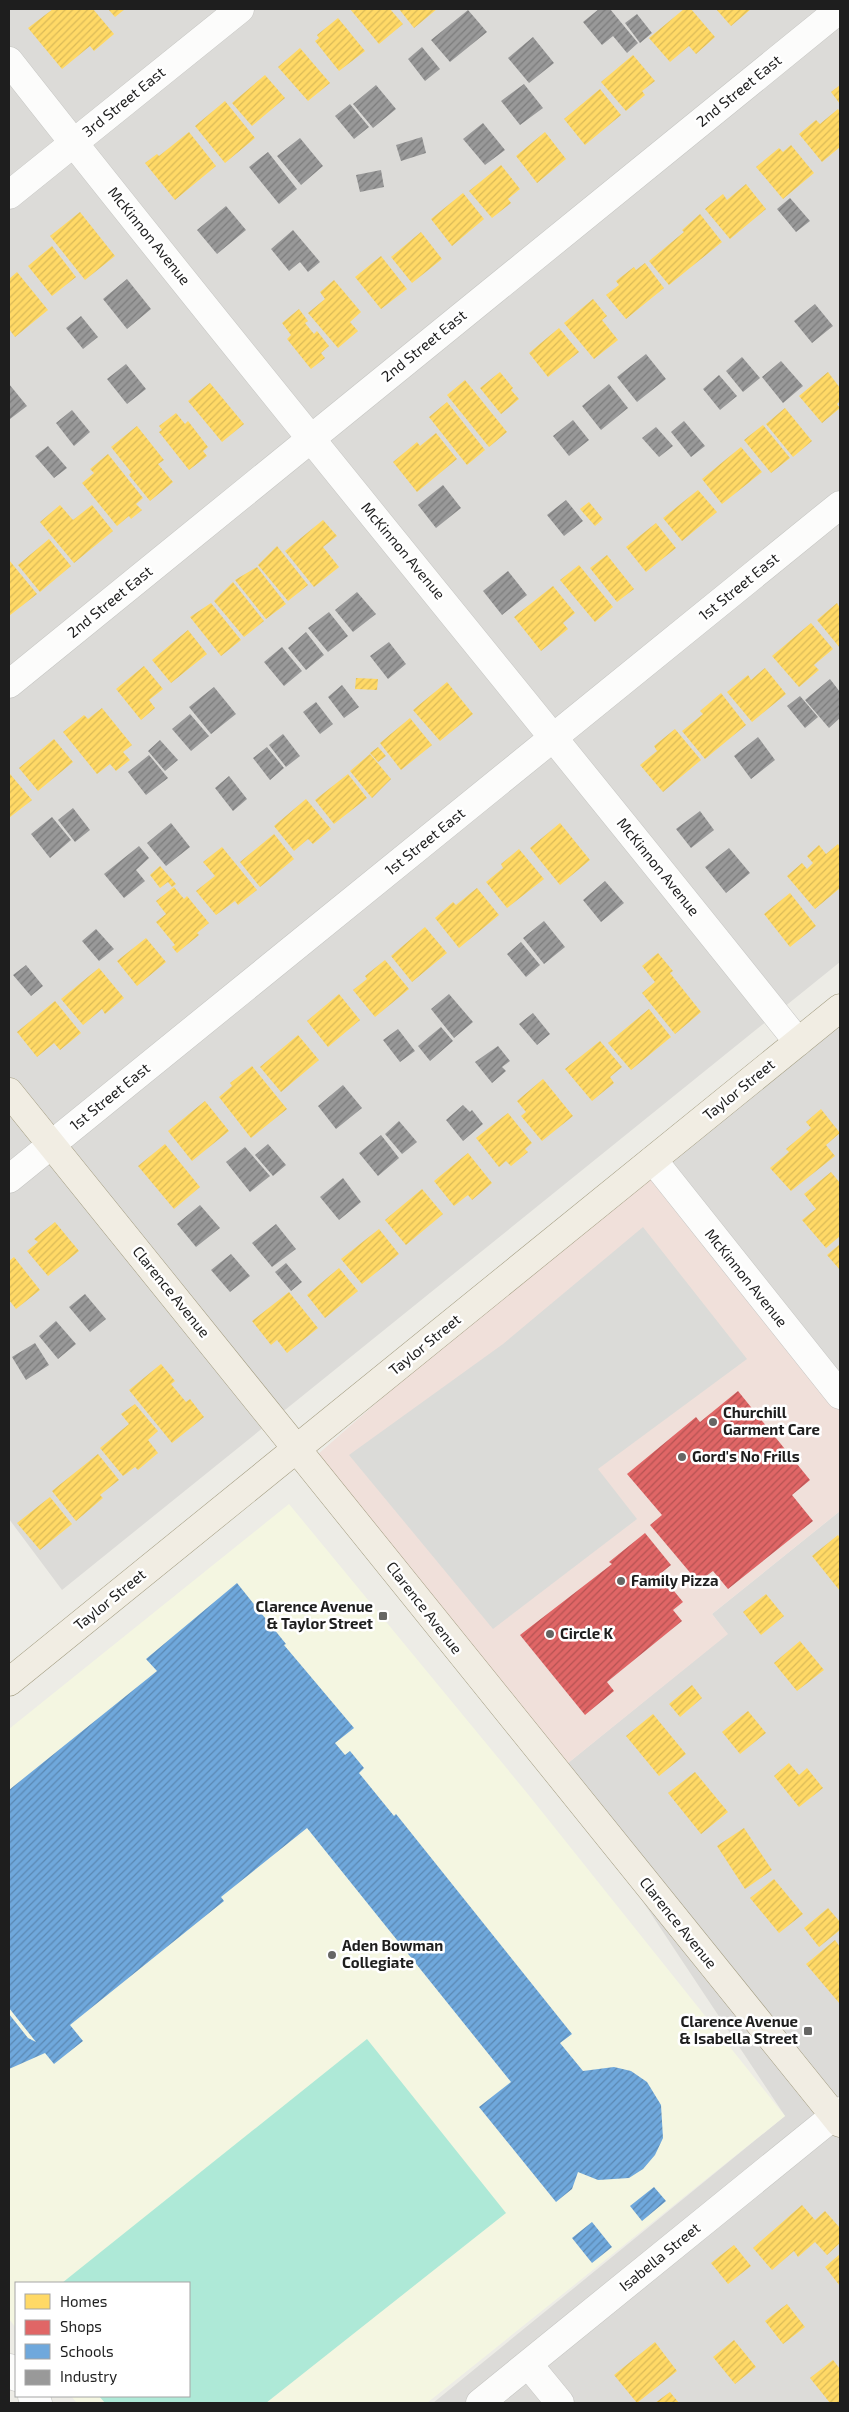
<svg xmlns="http://www.w3.org/2000/svg" width="849" height="2412" font-family="'Exo 2',sans-serif">
  <style>
    .residential { fill: #dcdbd8 }
    .commercial { fill: #f0e0da }
    .education { fill: #f4f6e1 }
    .pitch { fill: #aee9d7 }
    .parking { fill: #dbdbd8 }
    .homes { fill: url(#homes-hatch) }
    .shops { fill: url(#shops-hatch) }
    .schools { fill: url(#schools-hatch) }
    .industry { fill: url(#industry-hatch) }
    .lines { fill: none; stroke-linecap: round; stroke-linejoin: round }
    .minor-casing { stroke: #c5c5c2; stroke-width: 29 }
    .major-casing { stroke: #a39d82; stroke-width: 29 }
    .minor { stroke: #fcfcfb; stroke-width: 28 }
    .major { stroke: #f1ede3; stroke-width: 28 }
    .poi-dot { fill: #666664; stroke: #fff; stroke-width: 2 }
    .labels { text-anchor: middle; stroke-width: 5; stroke-linejoin: round; paint-order: stroke }
    .street-label { font-size: 15px; fill: #1e1e1e; stroke: #fff }
    .poi-label { font-size: 15px; font-weight: bold; fill: #1e1e1e; stroke: #fff; text-anchor: start }
  </style>
  <defs>
    <pattern id="homes-hatch" width="6" height="6" patternUnits="userSpaceOnUse" patternTransform="scale(1.25)"><rect width="6" height="6" fill="#ffd966"/><path d="M-1 1l2-2M0 6l6-6M5 7l2-2" fill="none" stroke="#daba58"/></pattern>
    <pattern id="shops-hatch" width="6" height="6" patternUnits="userSpaceOnUse" patternTransform="scale(1.25)"><rect width="6" height="6" fill="#e06666"/><path d="M-1 1l2-2M0 6l6-6M5 7l2-2" fill="none" stroke="#b55353"/></pattern>
    <pattern id="schools-hatch" width="6" height="6" patternUnits="userSpaceOnUse" patternTransform="scale(1.25)"><rect width="6" height="6" fill="#6fa8dc"/><path d="M-1 1l2-2M0 6l6-6M5 7l2-2" fill="none" stroke="#5b88b2"/></pattern>
    <pattern id="industry-hatch" width="6" height="6" patternUnits="userSpaceOnUse" patternTransform="scale(1.25)"><rect width="6" height="6" fill="#999"/><path d="M-1 1l2-2M0 6l6-6M5 7l2-2" fill="none" stroke="#7c7c7c"/></pattern>
  </defs>
  <rect width="100%" height="100%" fill="#edece6"/>
  <path class="residential" d="M9,9H840V962L62,1590L9,1519Z
    M840,1008V1395L653,1160Z
    M840,1511V2403H433L785,2116L557,1772L727,1634L712,1614Z"/>
  <path class="commercial" d="M653,1160L840,1395V1511L712,1614L728,1634L557,1772L316,1456Z"/>
  <path class="education" d="M289,1504L527,1793L785,2116L427,2403H77L71,2396H189V2283H16V2328L9,2319V1729Z"/>
  <path class="pitch" d="M367,2039L506,2213L266,2403H105L99,2396H189V2283H62Z"/>
  <path class="parking" d="M643,1227L747,1359L598,1469L637,1519L493,1629L349,1455L503,1344Z"/>
  <path class="homes" d="M53,9H93L114,34L94,51L90,46L62,69L28,28Z
    M108,9H125L115,17Z
    M350,9H390L403,24L379,44Z
    M399,9H437L414,28Z
    M684,9H691L715,37L696,54L689,46L670,62L649,38Z
    M716,9H751L731,26Z
    M338,18L365,51L339,71L315,41L319,38L317,35Z
    M300,48L330,83L308,101L278,67Z
    M633,55L655,81L642,91L645,95L626,111L601,82Z
    M265,75L285,98L252,126L232,103Z
    M840,85V104L831,92Z
    M600,89L621,115L585,145L564,119Z
    M225,101L255,138L225,163L195,126Z
    M838,109L840,112V147L822,162L799,134L816,120L820,124Z
    M189,132L216,166L175,200L145,163L157,154L159,156Z
    M545,132L566,159L537,183L516,156Z
    M791,145L814,173L783,199L756,167L779,148L783,152Z
    M501,165L520,189L508,199L511,203L492,218L469,191Z
    M746,184L766,209L730,239L705,209L723,194L727,200Z
    M463,193L484,219L452,246L431,219Z
    M80,212L115,256L85,280L50,236Z
    M700,214L722,242L669,285L649,261L684,232L682,230Z
    M421,232L442,259L412,283L391,257Z
    M52,246L76,277L52,296L28,266Z
    M381,256L407,289L381,309L355,277Z
    M645,263L664,288L626,319L606,295L619,285L616,281L634,267L636,270Z
    M17,272L48,310L15,337L9,329V279Z
    M334,280L361,312L350,322L358,331L338,348L308,313L325,299L320,292Z
    M593,299L607,316L602,320L618,340L594,359L564,323Z
    M299,309L308,321L305,323L314,334L317,331L329,346L321,353L325,358L311,369L287,339L291,335L282,323Z
    M559,328L579,352L548,377L529,353Z
    M500,372L513,388L511,390L519,399L501,414L480,388Z
    M828,372L840,388V401L837,404L840,408L822,423L799,396Z
    M465,380L507,432L489,447L447,395Z
    M210,383L244,424L222,442L188,401Z
    M447,402L485,450L467,465L429,417Z
    M785,408L812,441L793,457L766,424Z
    M176,413L185,424L188,421L208,447L203,451L207,456L189,470L159,432L162,430L159,426Z
    M763,425L790,458L771,473L744,440Z
    M137,426L164,460L158,464L173,482L150,501L129,475L131,472L111,447Z
    M436,433L457,459L417,492L393,462L417,442L420,446Z
    M741,447L762,472L722,504L702,479Z
    M108,454L143,498L136,504L142,510L131,519L129,516L117,526L82,483L94,473L90,469Z
    M698,490L717,512L682,541L663,518Z
    M589,502L603,519L595,526L580,509Z
    M60,505L73,520L92,505L113,531L74,563L40,522Z
    M323,520L337,536L323,547L339,567L314,587L285,551Z
    M656,523L676,548L646,572L626,547Z
    M49,539L71,566L40,592L18,565Z
    M277,546L308,585L288,601L258,565Z
    M607,555L634,589L617,602L590,568Z
    M9,560L37,594L9,616Z
    M579,565L613,607L595,622L560,580Z
    M257,567L286,604L266,619L235,580Z
    M233,582L264,621L244,637L214,601Z
    M553,586L575,613L563,623L568,629L541,651L514,617Z
    M211,603L241,640L221,656L190,617Z
    M837,603L840,608V648L817,620Z
    M811,623L833,649L814,665L819,670L799,687L772,656Z
    M188,630L207,654L171,683L152,660Z
    M144,666L163,689L149,700L155,708L141,720L116,689Z
    M765,668L786,694L752,722L727,692L748,675L751,680Z
    M356,678L378,679L377,690L355,689Z
    M447,682L473,714L440,741L413,710Z
    M721,693L746,725L705,759L682,731L703,714L700,711Z
    M102,708L132,745L123,752L130,760L116,771L110,764L97,774L63,732L84,715L88,719Z
    M410,718L432,745L401,770L380,743Z
    M675,729L701,760L663,792L640,765L657,751L654,746Z
    M54,739L73,762L38,791L19,768Z
    M378,747L386,756L378,762L370,753Z
    M370,754L391,779L372,798L350,771Z
    M10,774L32,800L9,818V775Z
    M348,774L367,798L334,824L315,800Z
    M306,799L331,829L313,844L308,839L294,851L274,826Z
    M560,823L590,860L560,885L530,848Z
    M274,834L294,859L260,887L240,862Z
    M838,844L840,847V888L815,909L787,876L802,863L807,869L813,863L807,856L819,845L826,854Z
    M222,847L257,890L238,905L235,901L216,915L196,891L215,876L203,862Z
    M519,849L544,879L507,908L486,882L503,868L501,864Z
    M160,866L176,884L172,887L168,882L160,888L150,875Z
    M174,887L184,899L187,896L209,923L197,933L199,935L177,953L172,947L175,945L156,922L166,914L156,901Z
    M477,888L499,915L459,948L435,918L453,902L456,905Z
    M790,893L816,926L790,947L764,914Z
    M425,927L447,953L412,982L391,956Z
    M146,938L166,962L137,986L117,961Z
    M658,953L673,971L670,973L701,1012L675,1034L642,993L655,982L642,966Z
    M385,960L409,989L375,1017L353,990L367,979L365,976Z
    M99,968L124,998L105,1014L102,1009L83,1025L61,999Z
    M339,994L360,1020L328,1047L307,1021Z
    M55,1001L81,1033L60,1050L54,1043L37,1057L17,1032Z
    M649,1009L671,1037L631,1070L608,1043Z
    M298,1035L319,1060L281,1092L260,1067Z
    M600,1041L622,1067L610,1077L614,1083L592,1101L565,1069Z
    M252,1066L287,1109L251,1138L219,1097L232,1086L230,1083Z
    M543,1079L573,1116L542,1141L521,1116L526,1112L517,1101Z
    M205,1101L229,1131L192,1161L168,1131Z
    M821,1109L840,1133L826,1145L835,1156L791,1191L770,1168L789,1152L786,1149L811,1128L806,1122Z
    M508,1113L532,1143L525,1149L528,1152L511,1166L506,1161L499,1167L476,1138Z
    M165,1144L200,1187L174,1209L138,1166Z
    M468,1153L492,1183L472,1200L468,1195L454,1206L434,1181Z
    M831,1172L840,1183V1236L826,1248L802,1220L816,1209L804,1194Z
    M422,1189L443,1214L406,1245L385,1220Z
    M55,1222L79,1251L48,1276L27,1251L38,1242L34,1239Z
    M379,1229L399,1254L362,1284L341,1259Z
    M840,1244V1270L827,1255Z
    M14,1257L40,1290L16,1309L9,1300V1261Z
    M339,1268L358,1291L325,1318L307,1295Z
    M289,1292L318,1328L287,1353L277,1340L271,1345L252,1321Z
    M161,1364L175,1381L171,1384L186,1402L190,1399L204,1417L172,1443L129,1390Z
    M135,1404L158,1431L148,1440L158,1453L138,1470L135,1467L123,1476L100,1448L129,1424L121,1414Z
    M98,1454L119,1480L100,1495L103,1498L76,1521L52,1491Z
    M50,1497L72,1524L40,1550L17,1523Z
    M838,1535L840,1538V1591L812,1556Z
    M766,1594L784,1616L761,1635L743,1612Z
    M800,1641L824,1670L797,1691L774,1663Z
    M692,1685L702,1698L680,1717L669,1704Z
    M748,1711L766,1733L740,1754L722,1732Z
    M653,1714L686,1754L659,1776L626,1736Z
    M789,1763L799,1775L807,1768L823,1788L799,1807L774,1776Z
    M695,1772L728,1812L701,1834L668,1793Z
    M744,1828L772,1870L745,1889L717,1846Z
    M774,1879L803,1914L779,1933L750,1898Z
    M828,1908L840,1922V1930L819,1947L804,1928Z
    M835,1940L840,1947V2004L806,1964Z
    M802,2205L815,2220L825,2211L840,2228V2243L827,2255L815,2242L798,2257L794,2251L772,2270L753,2248Z
    M734,2245L751,2266L728,2284L711,2263Z
    M840,2254V2286L825,2267Z
    M787,2304L805,2327L783,2344L765,2321Z
    M734,2340L756,2367L735,2384L713,2357Z
    M655,2342L677,2371L637,2403L614,2375Z
    M833,2360L840,2369V2403H830L810,2378Z
    M670,2392L679,2403H655Z"/>
  <path class="shops" d="M738,1391L810,1480L792,1495L813,1521L728,1589L713,1571L698,1582L650,1525L662,1515L627,1474L696,1417L700,1422Z
    M645,1533L671,1565L660,1574L683,1602L673,1610L682,1621L607,1682L614,1691L585,1715L520,1635L612,1564L609,1562Z"/>
  <path class="schools" d="M237,1583L286,1644L284,1645L354,1728L335,1743L345,1755L350,1751L364,1768L359,1773L394,1816L396,1814L572,2034L560,2043L583,2071L614,2067L631,2071L647,2082L661,2105L663,2138L655,2155L643,2169L629,2178L598,2180L578,2172L572,2189L556,2202L479,2107L511,2082L307,1828L221,1897L224,1901L70,2025L83,2041L54,2064L45,2053L9,2069V2014L28,2038L36,2042L9,2008V1790L157,1671L146,1659Z
    M654,2187L666,2201L642,2221L630,2206Z
    M592,2222L612,2247L592,2263L572,2238Z"/>
  <path class="industry" d="M599,9H610L638,43L627,53L613,36L602,45L583,22Z
    M468,10L487,32L450,62L431,40Z
    M637,14L652,33L640,43L625,23Z
    M533,37L554,63L529,83L508,58Z
    M422,47L440,69L425,81L408,59Z
    M524,84L543,108L520,125L501,101Z
    M376,85L396,109L373,128L353,104Z
    M350,104L369,127L354,139L335,116Z
    M483,123L505,150L485,165L463,139Z
    M422,137L426,153L401,161L396,145Z
    M300,138L323,166L301,185L277,156Z
    M268,152L297,189L279,204L249,167Z
    M381,170L384,187L360,192L356,175Z
    M790,198L810,221L796,232L777,209Z
    M226,206L246,230L217,254L197,230Z
    M293,230L320,262L308,272L300,262L289,271L271,249Z
    M127,279L151,309L127,329L103,299Z
    M815,304L833,326L812,343L794,321Z
    M81,316L98,337L83,349L66,328Z
    M646,354L666,379L637,402L617,377Z
    M742,357L760,378L743,392L726,371Z
    M781,361L803,386L783,403L762,377Z
    M126,364L146,389L127,404L107,379Z
    M719,375L737,396L720,410L703,389Z
    M9,384L27,406L10,419L9,418Z
    M609,384L628,408L601,430L582,406Z
    M72,410L90,432L74,446L56,423Z
    M573,420L589,440L569,456L553,436Z
    M684,421L705,446L691,457L671,432Z
    M656,427L673,446L659,457L642,438Z
    M48,446L67,468L54,478L35,456Z
    M443,485L461,508L436,528L418,505Z
    M566,500L583,521L564,536L547,515Z
    M508,571L527,595L502,615L483,591Z
    M357,592L376,614L353,632L335,610Z
    M329,612L348,636L328,652L308,628Z
    M306,632L324,655L306,670L288,648Z
    M389,642L406,664L388,679L370,656Z
    M282,647L302,671L284,686L264,662Z
    M830,679L840,692V718L829,728L805,700Z
    M342,685L359,707L344,718L328,697Z
    M214,687L236,714L211,734L189,707Z
    M800,696L818,717L805,728L787,706Z
    M316,702L333,724L320,734L303,712Z
    M190,714L209,736L191,751L172,729Z
    M283,734L300,756L286,767L269,745Z
    M758,737L775,760L751,779L734,756Z
    M160,740L178,760L165,771L148,751Z
    M267,747L284,768L270,780L253,758Z
    M149,755L168,778L146,795L128,772Z
    M229,776L247,799L233,811L215,788Z
    M73,808L90,830L75,842L58,820Z
    M700,811L714,830L691,848L676,829Z
    M52,817L71,840L50,858L31,834Z
    M171,823L190,847L166,866L147,843Z
    M139,846L149,858L136,870L145,881L124,898L104,874Z
    M729,848L750,873L726,893L705,867Z
    M605,881L624,903L601,922L583,900Z
    M544,921L565,947L544,964L523,938Z
    M96,929L114,949L99,961L82,941Z
    M521,942L540,965L526,977L507,954Z
    M26,965L43,986L31,996L13,975Z
    M449,994L473,1022L454,1038L431,1009Z
    M533,1013L550,1034L537,1045L519,1024Z
    M441,1027L453,1041L430,1061L418,1046Z
    M398,1029L415,1051L400,1062L383,1040Z
    M498,1046L510,1061L502,1067L506,1071L492,1083L475,1062Z
    M343,1085L362,1108L336,1129L318,1106Z
    M463,1105L470,1112L472,1110L483,1124L463,1141L446,1120Z
    M399,1121L417,1142L402,1154L385,1134Z
    M381,1135L399,1158L378,1176L359,1153Z
    M268,1144L286,1165L273,1176L255,1155Z
    M245,1147L270,1176L250,1192L226,1162Z
    M343,1178L361,1202L339,1220L320,1197Z
    M200,1205L220,1228L196,1247L177,1224Z
    M276,1224L296,1249L272,1267L252,1243Z
    M231,1254L250,1276L230,1292L211,1270Z
    M286,1263L302,1282L291,1291L275,1272Z
    M85,1294L106,1319L90,1332L69,1307Z
    M56,1321L76,1344L58,1359L39,1336Z
    M35,1343L49,1365L26,1380L12,1357Z"/>
  <g class="lines">
    <defs>
      <path id="minor" d="M9,61C268,391 537,714 798,1042
        M9,195L240,9
        M9,684L840,9
        M653,1160L840,1395
        M9,1179L840,505
        M528,2364L560,2403
        M9,2368L16,2377
        M32,2396L38,2403
        M480,2403L840,2111"/>
      <path id="major" d="M9,1092L840,2123
        M9,1682L840,1008"/>
    </defs>
    <use href="#minor" class="minor-casing"/>
    <use href="#major" class="major-casing"/>
    <use href="#minor" class="minor"/>
    <use href="#major" class="major"/>
  </g>
  <g class="poi-dot">
    <circle cx="713" cy="1422" r="5"/>
    <circle cx="682" cy="1457" r="5"/>
    <circle cx="621" cy="1581" r="5"/>
    <rect x="378" y="1611" width="10" height="10" rx="2.5"/>
    <circle cx="550" cy="1634" r="5"/>
    <circle cx="332" cy="1955" r="5"/>
    <rect x="803" y="2026" width="10" height="10" rx="2.5"/>
  </g>
  <g class="labels">
    <g class="street-label">
      <text transform="translate(739 91) rotate(-39)" y="5">2nd Street East</text>
      <text transform="translate(124 102) rotate(-39)" y="5">3rd Street East</text>
      <text transform="translate(149 236) rotate(51)" y="5">McKinnon Avenue</text>
      <text transform="translate(424 346) rotate(-39)" y="5">2nd Street East</text>
      <text transform="translate(403 551) rotate(50)" y="5">McKinnon Avenue</text>
      <text transform="translate(739 587) rotate(-39)" y="5">1st Street East</text>
      <text transform="translate(110 602) rotate(-39)" y="5">2nd Street East</text>
      <text transform="translate(425 842) rotate(-39)" y="5">1st Street East</text>
      <text transform="translate(658 867) rotate(51)" y="5">McKinnon Avenue</text>
      <text transform="translate(739 1090) rotate(-39)" y="5">Taylor Street</text>
      <text transform="translate(110 1097) rotate(-39)" y="5">1st Street East</text>
      <text transform="translate(746 1278) rotate(51)" y="5">McKinnon Avenue</text>
      <text transform="translate(171 1292) rotate(51)" y="5">Clarence Avenue</text>
      <text transform="translate(425 1345) rotate(-39)" y="5">Taylor Street</text>
      <text transform="translate(110 1600) rotate(-39)" y="5">Taylor Street</text>
      <text transform="translate(424 1608) rotate(52)" y="5">Clarence Avenue</text>
      <text transform="translate(678 1923) rotate(51)" y="5">Clarence Avenue</text>
      <text transform="translate(660 2257) rotate(-39)" y="5">Isabella Street</text>
    </g>
    <g class="poi-label">
      <text x="723" y="1418">Churchill<tspan x="723" dy="17">Garment Care</tspan></text>
      <text x="692" y="1462">Gord's No Frills</text>
      <text x="631" y="1586">Family Pizza</text>
      <text x="373" y="1612" text-anchor="end">Clarence Avenue<tspan x="373" dy="17">&amp; Taylor Street</tspan></text>
      <text x="560" y="1639">Circle K</text>
      <text x="342" y="1951">Aden Bowman<tspan x="342" dy="17">Collegiate</tspan></text>
      <text x="798" y="2027" text-anchor="end">Clarence Avenue<tspan x="798" dy="17">&amp; Isabella Street</tspan></text>
    </g>
  </g>
  <rect width="849" height="2412" fill="none" stroke="#1e1e1e" stroke-width="20"/>
  <rect x="15" y="2282" width="175" height="115" fill="#ffffff" stroke="#a5a5a5"/>
  <rect x="25" y="2294" width="25" height="15" fill="#ffd966" stroke="#a5a5a5"/>
  <text x="60" y="2307" font-size="15" fill="#1e1e1e">Homes</text>
  <rect x="25" y="2320" width="25" height="15" fill="#e06666" stroke="#a5a5a5"/>
  <text x="60" y="2332" font-size="15" fill="#1e1e1e">Shops</text>
  <rect x="25" y="2344" width="25" height="15" fill="#6fa8dc" stroke="#a5a5a5"/>
  <text x="60" y="2357" font-size="15" fill="#1e1e1e">Schools</text>
  <rect x="25" y="2370" width="25" height="15" fill="#999999" stroke="#a5a5a5"/>
  <text x="60" y="2382" font-size="15" fill="#1e1e1e">Industry</text>
</svg>
